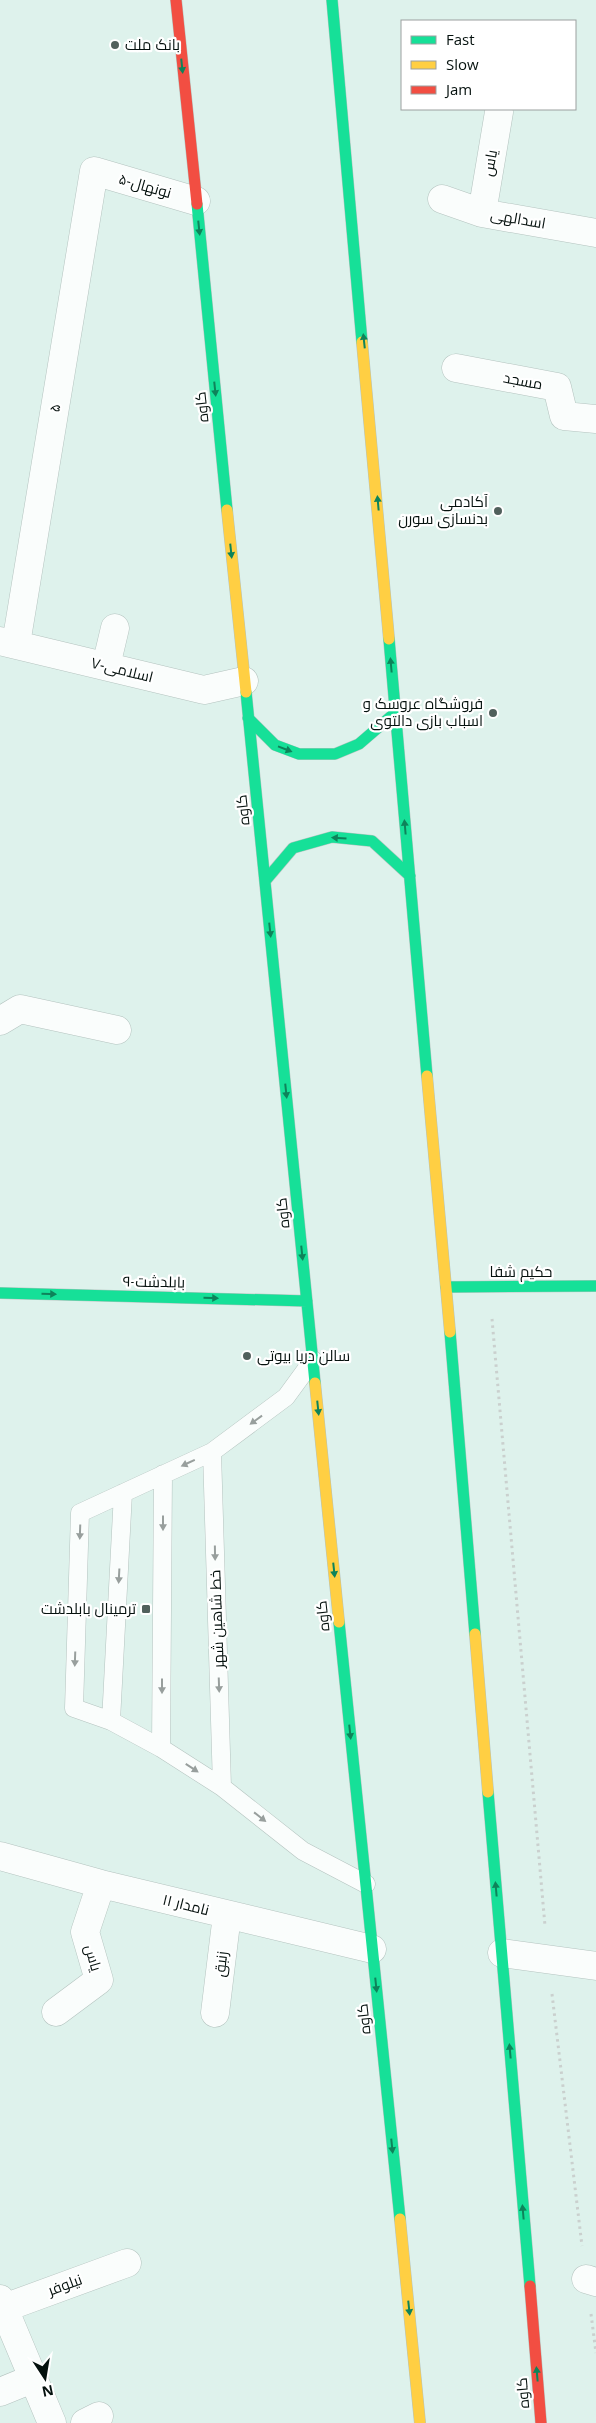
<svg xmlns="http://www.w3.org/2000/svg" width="596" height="2423" font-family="'Open Sans',Cairo,sans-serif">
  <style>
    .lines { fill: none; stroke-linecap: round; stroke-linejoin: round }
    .lane-casing { stroke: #b4c3bf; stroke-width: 19 }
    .street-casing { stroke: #b4c3bf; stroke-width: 29 }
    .fast-casing { stroke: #b4c3bf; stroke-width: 12 }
    .slow-casing { stroke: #b4c3bf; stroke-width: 12 }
    .jam-casing { stroke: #b4c3bf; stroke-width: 12 }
    .path { stroke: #cad0ce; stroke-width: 3; stroke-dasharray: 2.5 4; stroke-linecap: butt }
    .lane { stroke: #fafdfc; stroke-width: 18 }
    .street { stroke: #fafdfc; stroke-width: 28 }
    .fast { stroke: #16e098; stroke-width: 11 }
    .slow { stroke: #ffcf43; stroke-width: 11 }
    .jam { stroke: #f24e42; stroke-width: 11 }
    .oneway { fill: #0e835a }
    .oneway2 { fill: #989f9d }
    .poi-dot { fill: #51605c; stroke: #fff; stroke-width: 2 }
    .labels { text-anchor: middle; stroke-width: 4.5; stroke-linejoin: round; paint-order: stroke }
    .poi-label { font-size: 15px; fill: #05110e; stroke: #fff; text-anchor: end }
    .street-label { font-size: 15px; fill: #05110e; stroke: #fff }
  </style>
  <rect width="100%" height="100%" fill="#def2ec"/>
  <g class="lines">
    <defs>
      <path id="lane" d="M313,1360L286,1397L212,1452L80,1513L74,1708L111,1721L161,1748L222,1787L303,1851L366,1884
        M212,1452L222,1787
        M111,1721L123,1493
        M161,1748L163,1474"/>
      <path id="street" d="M442,199L482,213L596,233
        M482,213L499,112
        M456,368L557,387L564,416L596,419
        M0,641L204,690L244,681
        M16,644L94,171L196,201
        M106,666L115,628
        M0,1021L20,1009L117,1030
        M0,1856L101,1884L372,1949
        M502,1953L596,1966
        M56,2012L99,1980L85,1932L101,1884
        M215,2013L227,1915
        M586,2279L596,2282
        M0,2299L52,2423
        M4,2308L127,2263
        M0,2392L32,2379
        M85,2423L99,2416"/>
      <path id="fast" d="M332,0L362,342
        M197,204L227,510
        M389,639L427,1076
        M246,692L315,1383
        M248,718L275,745L299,754H335L359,744L395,713
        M265,881L293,848L332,837L372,841L410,876
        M446,1287L596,1286
        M0,1293L307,1301
        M450,1332L475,1634
        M339,1622L400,2219
        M488,1792L530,2286"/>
      <path id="slow" d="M362,342L389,639
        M227,510L246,692
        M427,1076L450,1332
        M315,1383L339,1622
        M475,1634L488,1792
        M400,2219L420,2423"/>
      <path id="jam" d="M176,0L197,204
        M530,2286L541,2423"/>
    </defs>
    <use href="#lane" class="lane-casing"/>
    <use href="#street" class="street-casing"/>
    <use href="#fast" class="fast-casing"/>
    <use href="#slow" class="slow-casing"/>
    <use href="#jam" class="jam-casing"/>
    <path class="path" d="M492,1319L545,1926
      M552,1994L582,2246
      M591,2314L596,2353"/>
    <use href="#lane" class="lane"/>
    <use href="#street" class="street"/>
    <use href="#fast" class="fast"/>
    <use href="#slow" class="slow"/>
    <use href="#jam" class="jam"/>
  </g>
  <defs><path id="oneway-solid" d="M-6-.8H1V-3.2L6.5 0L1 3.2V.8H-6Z" transform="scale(1.25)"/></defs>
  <g class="oneway">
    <use href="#oneway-solid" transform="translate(182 66) rotate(84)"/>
    <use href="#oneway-solid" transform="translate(199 228) rotate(84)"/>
    <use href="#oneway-solid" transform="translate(364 341) rotate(-96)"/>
    <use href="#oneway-solid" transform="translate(215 389) rotate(84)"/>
    <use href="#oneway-solid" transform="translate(378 503) rotate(-95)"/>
    <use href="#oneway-solid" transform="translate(231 551) rotate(84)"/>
    <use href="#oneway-solid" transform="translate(391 665) rotate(-95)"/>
    <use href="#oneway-solid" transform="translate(285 749) rotate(21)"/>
    <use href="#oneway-solid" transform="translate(405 827) rotate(-95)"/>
    <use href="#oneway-solid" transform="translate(339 838) rotate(-176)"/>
    <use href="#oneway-solid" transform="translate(270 930) rotate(84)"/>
    <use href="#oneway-solid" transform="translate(286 1091) rotate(84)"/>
    <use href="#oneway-solid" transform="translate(302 1253) rotate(84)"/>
    <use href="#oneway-solid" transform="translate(49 1294) rotate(1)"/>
    <use href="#oneway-solid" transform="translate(211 1298) rotate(1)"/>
    <use href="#oneway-solid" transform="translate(318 1408) rotate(84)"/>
    <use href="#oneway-solid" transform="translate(334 1570) rotate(84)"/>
    <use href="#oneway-solid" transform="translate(350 1732) rotate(84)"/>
    <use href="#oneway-solid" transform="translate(496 1889) rotate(-95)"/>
    <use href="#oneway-solid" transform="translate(376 1985) rotate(84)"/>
    <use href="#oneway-solid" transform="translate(510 2051) rotate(-95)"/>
    <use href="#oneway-solid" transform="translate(392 2146) rotate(84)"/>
    <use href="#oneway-solid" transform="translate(523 2212) rotate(-95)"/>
    <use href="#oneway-solid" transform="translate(409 2308) rotate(84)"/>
    <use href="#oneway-solid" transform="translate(537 2374) rotate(-95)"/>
  </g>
  <g class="oneway2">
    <use href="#oneway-solid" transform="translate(256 1420) rotate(144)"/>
    <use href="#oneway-solid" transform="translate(188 1463) rotate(155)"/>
    <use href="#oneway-solid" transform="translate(163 1523) rotate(90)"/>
    <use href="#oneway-solid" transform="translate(80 1532) rotate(92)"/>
    <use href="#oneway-solid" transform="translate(215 1553) rotate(89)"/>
    <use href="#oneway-solid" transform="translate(119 1576) rotate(93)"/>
    <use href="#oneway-solid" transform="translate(75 1659) rotate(92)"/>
    <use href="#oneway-solid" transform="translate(219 1685) rotate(88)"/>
    <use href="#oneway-solid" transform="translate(162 1686) rotate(90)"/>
    <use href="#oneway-solid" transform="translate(192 1768) rotate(33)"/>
    <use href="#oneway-solid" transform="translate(260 1817) rotate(38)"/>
  </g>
  <g class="poi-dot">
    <circle cx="115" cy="45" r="5"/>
    <circle cx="498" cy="511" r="5"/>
    <circle cx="493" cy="713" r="5"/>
    <circle cx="247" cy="1356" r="5"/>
    <rect x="141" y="1604" width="10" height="10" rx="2.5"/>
  </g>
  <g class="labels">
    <g class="poi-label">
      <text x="125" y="50" text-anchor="start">بانک ملت</text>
      <text x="488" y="507">آکادمی<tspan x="488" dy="17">بدنسازی سورن</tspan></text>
      <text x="483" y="709">فروشگاه عروسک و<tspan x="483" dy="17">اسباب بازی دالتوی</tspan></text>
      <text x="257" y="1361" text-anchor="start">سالن دریا بیوتی</text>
      <text x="136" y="1614">ترمینال بابلدشت</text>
    </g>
    <g class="street-label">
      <text transform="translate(490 163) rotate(-80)" y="5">یاس</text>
      <text transform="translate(145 186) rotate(16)" y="5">۵-نونهال</text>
      <text transform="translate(518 219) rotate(10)" y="5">اسدالهی</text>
      <text transform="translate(523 381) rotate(11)" y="5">مسجد</text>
      <text transform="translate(202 407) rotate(-96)" y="5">کاوه</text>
      <text transform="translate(55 408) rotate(-81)" y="5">۵</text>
      <text transform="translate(122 670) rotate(14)" y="5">۷-اسلامی</text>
      <text transform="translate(243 810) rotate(-96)" y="5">کاوه</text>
      <text transform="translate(283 1213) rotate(-96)" y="5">کاوه</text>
      <text x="521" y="1277">حکیم شفا</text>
      <text transform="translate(154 1282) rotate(1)" y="5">۹-بابلدشت</text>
      <text transform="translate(323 1616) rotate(-96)" y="5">کاوه</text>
      <text transform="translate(217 1619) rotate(-92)" y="5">خط شاهین شهر</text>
      <text transform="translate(186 1905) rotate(14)" y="5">۱۱ نامدار</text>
      <text transform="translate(93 1958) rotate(74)" y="5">یاس</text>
      <text transform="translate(221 1964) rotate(-83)" y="5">زنبق</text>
      <text transform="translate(364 2019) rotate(-96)" y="5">کاوه</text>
      <text transform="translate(65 2285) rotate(-20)" y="5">نیلوفر</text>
      <text transform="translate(523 2393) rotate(-95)" y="5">کاوه</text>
    </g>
  </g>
  <rect x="401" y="20" width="175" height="90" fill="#ffffff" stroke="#9ba09f"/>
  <rect x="411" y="36" width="25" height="8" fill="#16e098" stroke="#9ba09f"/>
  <text x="446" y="45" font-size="15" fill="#05110e">Fast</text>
  <rect x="411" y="61" width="25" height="8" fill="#ffcf43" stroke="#9ba09f"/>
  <text x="446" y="70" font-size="15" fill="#05110e">Slow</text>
  <rect x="411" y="86" width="25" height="8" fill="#f24e42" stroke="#9ba09f"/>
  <text x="446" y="95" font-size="15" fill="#05110e">Jam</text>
  <g transform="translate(45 2378) rotate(168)" stroke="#ffffff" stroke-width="4" paint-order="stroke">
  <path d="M0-4L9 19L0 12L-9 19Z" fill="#05110e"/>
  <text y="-8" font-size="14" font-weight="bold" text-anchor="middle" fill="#05110e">N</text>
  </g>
</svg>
